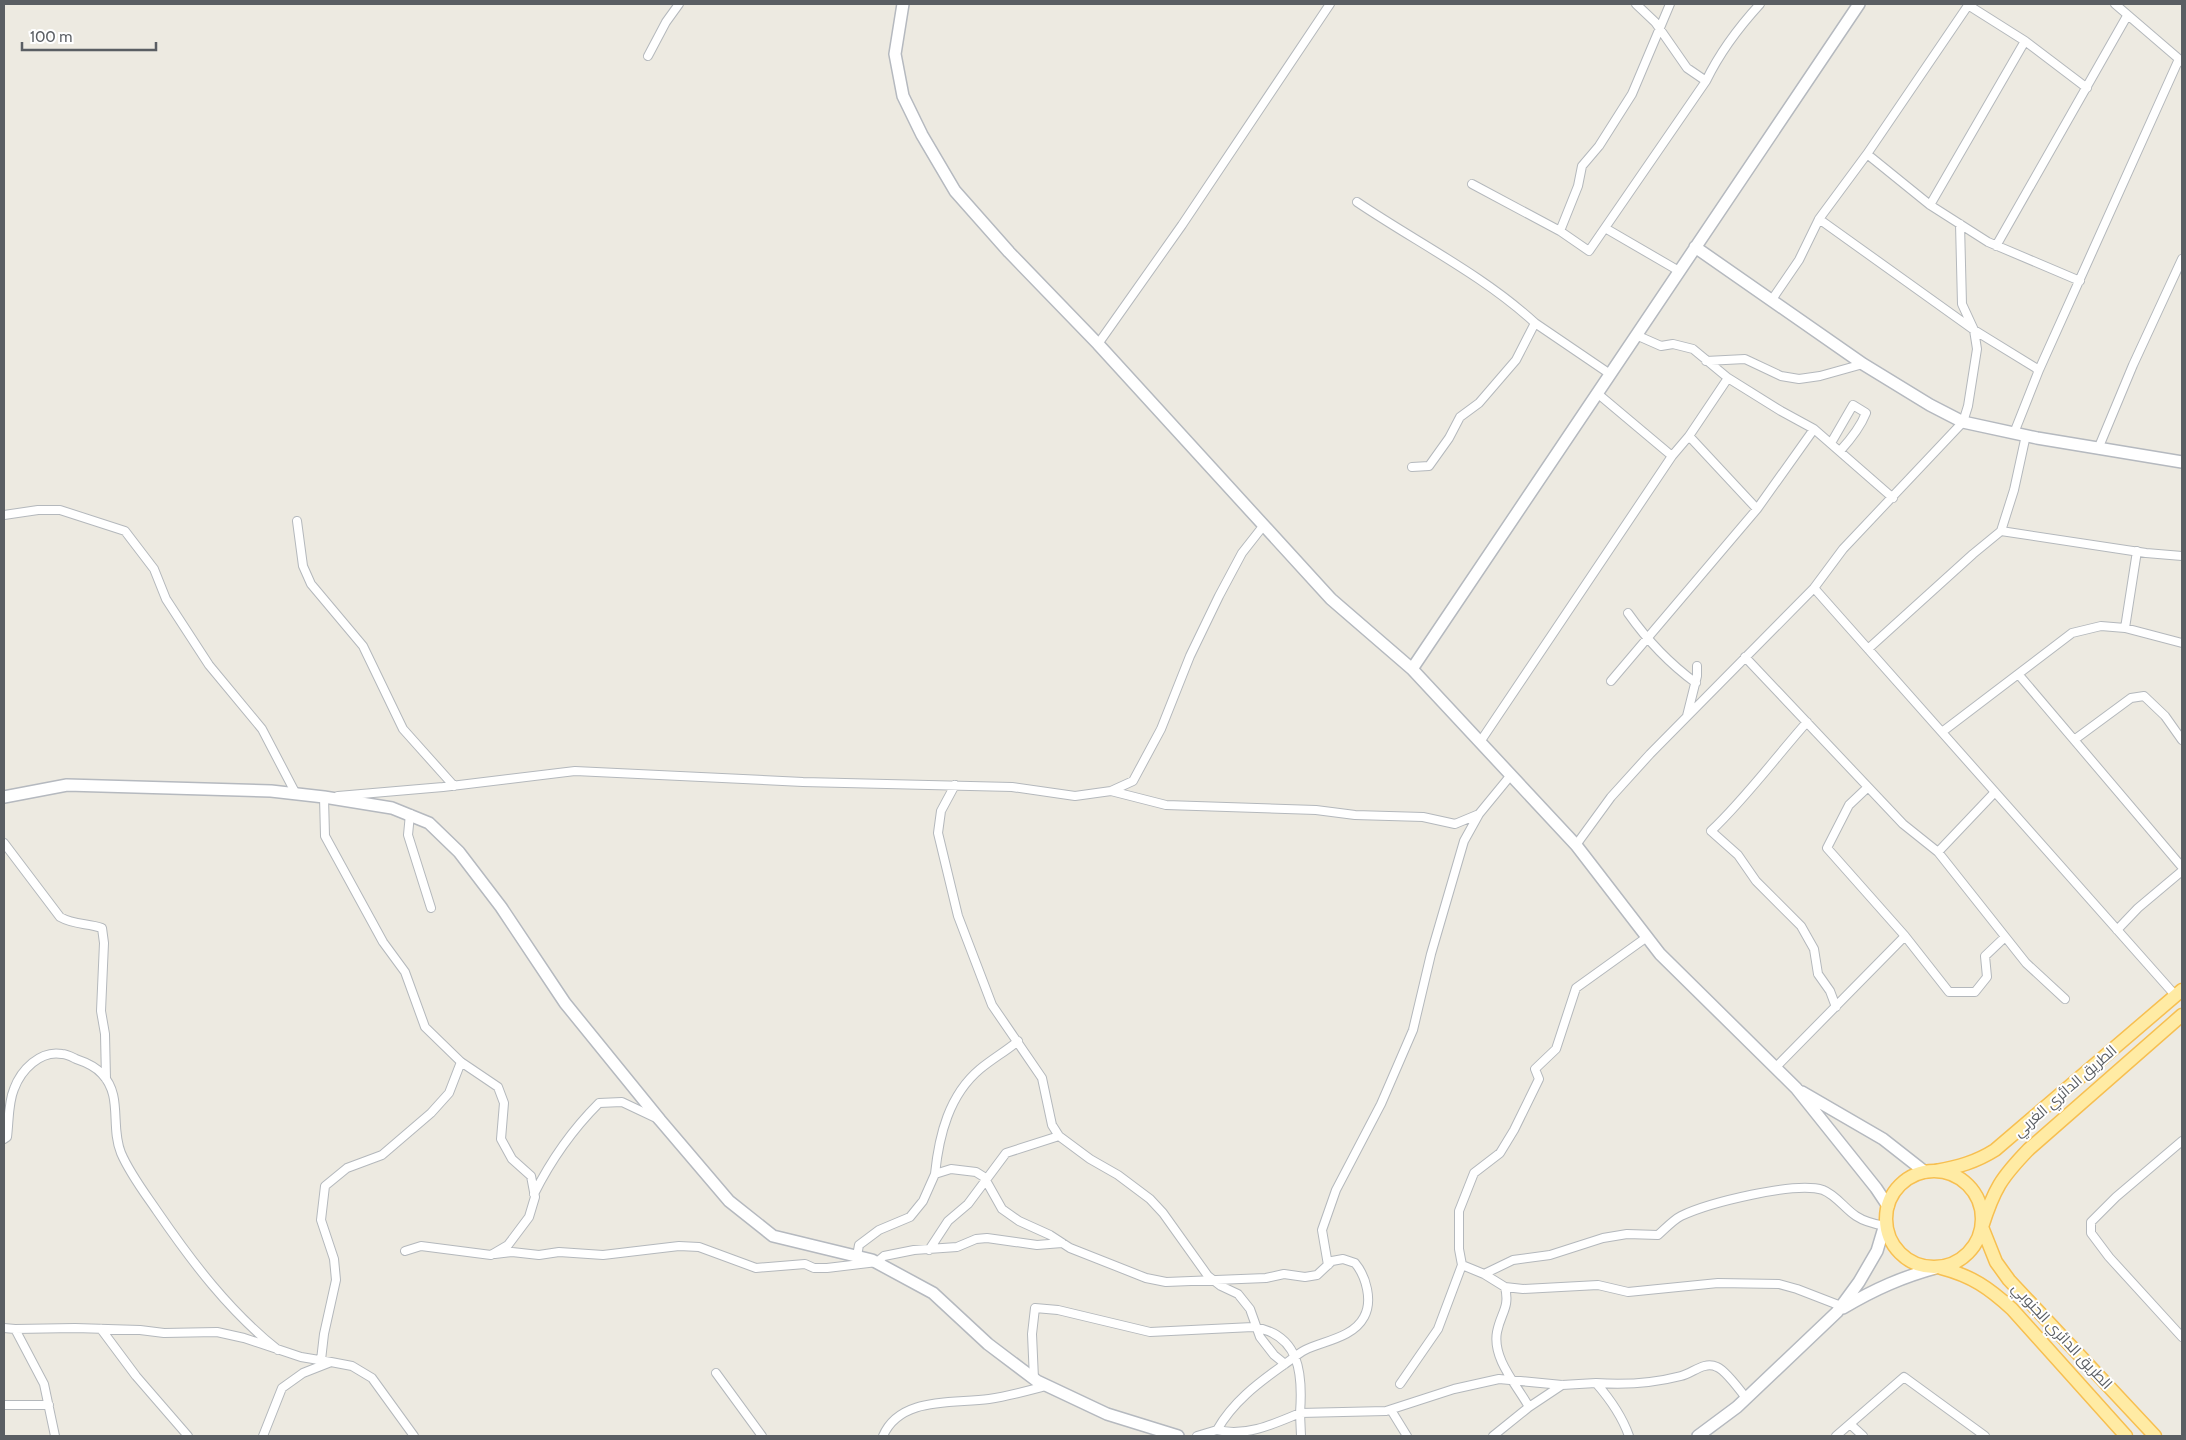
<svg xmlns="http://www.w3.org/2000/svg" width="2186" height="1440" font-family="Cabin,Cairo,sans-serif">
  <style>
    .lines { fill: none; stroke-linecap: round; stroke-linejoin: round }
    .street-casing { stroke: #b4b8bc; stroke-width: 10 }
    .secondary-casing { stroke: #b5b9bf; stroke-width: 14 }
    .primary-casing { stroke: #f7bf50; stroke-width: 15 }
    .street { stroke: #fff; stroke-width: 8 }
    .secondary { stroke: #fff; stroke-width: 11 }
    .primary { stroke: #ffeba4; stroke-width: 12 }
    .labels { text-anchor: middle; stroke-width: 4; stroke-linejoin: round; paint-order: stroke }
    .street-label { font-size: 15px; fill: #5a5e63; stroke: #fff }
  </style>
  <rect width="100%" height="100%" fill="#edeae1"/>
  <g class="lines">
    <defs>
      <path id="street" d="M1636,4L1655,22L1687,68L1706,81
        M1969,4L1867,154L1930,205L1988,242L2080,281
        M2115,4L2179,59
        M2025,41L2087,88
        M648,56L666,22L679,4
        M1867,154L1819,219L1974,330L2039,370
        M1472,184L1560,231L1589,251L1706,81C1720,52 1738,28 1760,4
        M1357,202C1416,242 1483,275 1535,323
        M1930,205L2025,41L1968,5
        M1605,228L1679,271
        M1560,231L1578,186L1582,166L1599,146L1632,94L1670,4
        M1996,246L2127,16
        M1771,301L1799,260L1819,219
        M1636,335L1661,346L1673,344L1693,349L1728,378
        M1098,344L1182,225L1330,4
        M1706,361L1745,359L1781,376L1799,379L1820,376L1863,364
        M1597,393L1672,456L1689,436L1757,509L1814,429L1893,498
        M2014,433L2039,370L2179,59L2182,62
        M1687,439L1728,378L1781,411L1814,429
        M1831,443L1853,405L1866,413C1860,428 1851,439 1840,451
        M2098,449L2133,365L2182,259
        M1412,467L1429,466L1449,438L1460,417L1479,403L1516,360L1535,323L1610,374
        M4,515L38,510H60L125,531L154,569L166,599L209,665L262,729L296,794
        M297,521L303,566L311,584L363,646L403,729L454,786
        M2001,531L2146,553L2182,556
        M1814,588L2175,995
        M1628,613C1647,640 1670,664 1696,683
        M2125,628L2137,551
        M1868,649L1973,554L2001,531L2014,490L2026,435
        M1745,657L1903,824L1938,852L2026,963L2065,999
        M2019,675L2182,867
        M1611,681L1757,509
        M1687,716L1697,676V666
        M1807,722C1775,758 1746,798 1711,831L1738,855L1756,881L1801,926L1814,949L1818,974L1830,991L1836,1007
        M1942,732L2072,633L2101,626L2125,628L2182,643
        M2074,740L2131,698L2144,696L2165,716L2182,740
        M1480,742L1672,456
        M955,785L941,811L938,833L958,916L992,1005L1042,1078L1052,1125L1059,1136
        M1111,791L1166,805L1316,810L1355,815L1423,817L1455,824L1479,814L1511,775
        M338,796L443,787L575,771L803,782L1012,787L1075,796L1111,791L1133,781L1161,729L1190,656L1219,596L1242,553L1264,525
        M327,797H324L325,836L383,942L405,972L425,1027L461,1062L498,1087L504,1103L501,1139L512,1159L531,1176L535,1197L529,1217L508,1245L491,1255L421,1246L405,1251
        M410,814L408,835L431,908
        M4,843L60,917C74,925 87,923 102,928L104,943L101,1011L105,1034L106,1079
        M1576,845L1611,797L1650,754L1814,588L1843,549L1963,422L1968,406L1977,349L1974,330L1962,304L1960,224
        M1938,852L1995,792
        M2117,930L2138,908L2182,871
        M1905,936L1949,992H1975L1987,977L1985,956L2005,937
        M1775,1068L1905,936L1827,848L1849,805L1868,787
        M4,1139L7,1137C9,1122 8,1103 14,1089C21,1070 40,1050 62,1054C67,1054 72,1057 76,1059C85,1062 96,1067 102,1074C123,1096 110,1126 121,1153C130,1174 144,1192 157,1211C192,1262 229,1311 278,1350
        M2182,1141L2116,1197L2091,1222V1233L2109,1257L2182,1337
        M935,1174C939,1135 949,1095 980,1069C992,1059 1006,1051 1018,1041
        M534,1194C551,1160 572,1130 599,1103L622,1102L658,1119
        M929,1250L948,1221L968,1204L1006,1153L1059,1136L1090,1159L1118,1175L1150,1199L1163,1213L1208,1276L1221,1286L1238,1294L1250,1309L1260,1337L1274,1355L1285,1364
        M495,1254L512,1252L539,1255L559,1252L603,1255L679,1246L699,1247L756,1268L805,1264L814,1268H827L877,1262L884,1256L914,1250L957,1247L976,1239L987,1238L1037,1245L1062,1243
        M857,1256L859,1245L879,1230L910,1217L923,1201L935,1174L951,1169L976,1172L984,1177L1002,1209L1019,1221L1050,1235L1070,1248L1146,1278L1166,1282L1266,1278L1284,1274L1305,1277L1317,1275L1332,1261L1343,1259L1355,1263C1366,1276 1373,1301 1364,1317C1353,1338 1323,1341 1305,1350C1297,1354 1290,1361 1282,1366C1257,1384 1233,1402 1217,1430L1197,1436
        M1328,1265L1322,1230L1336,1190L1381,1104L1413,1030L1431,954L1464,841L1479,814
        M1462,1265L1484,1274L1513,1260L1550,1255L1603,1238L1627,1234L1658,1235C1665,1229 1673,1220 1681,1216C1708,1203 1795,1181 1823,1190C1836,1195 1845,1209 1856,1216C1865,1222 1874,1224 1885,1226
        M1484,1274L1505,1287L1523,1289L1598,1285L1628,1292L1718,1283L1779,1284L1797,1289L1841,1306
        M1505,1287C1510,1308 1501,1312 1497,1332C1492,1359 1517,1385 1529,1407
        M4,1328L15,1329L44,1384L55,1436
        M15,1329L75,1328L140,1330L164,1333L217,1332L244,1338L301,1357L331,1362
        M101,1329L136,1376L188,1436
        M321,1360L324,1334L336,1280L334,1259L321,1220L325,1186L347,1168L382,1155L431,1113L449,1093L461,1062
        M716,1373L762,1436
        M1034,1379L1032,1334L1035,1308L1058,1310L1150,1332L1253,1327C1300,1334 1303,1374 1300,1413L1386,1411L1454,1389L1499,1379L1562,1385L1596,1383C1610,1399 1622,1416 1629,1436
        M1596,1383C1624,1385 1654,1383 1681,1376C1693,1373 1704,1361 1717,1367C1725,1370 1740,1390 1746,1398
        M1400,1384L1438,1329L1462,1265L1459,1249V1211L1474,1173L1500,1153L1514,1130L1539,1079L1535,1069L1556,1049L1576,988L1647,937
        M4,1405H49
        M1391,1410L1407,1436
        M1850,1424L1863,1436
        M1217,1430C1246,1437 1274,1424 1300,1413L1301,1436
        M263,1436L282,1388L303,1373L331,1362L352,1366L372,1378L414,1436
        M883,1436C900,1396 954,1404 989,1399C1009,1396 1027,1391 1046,1386
        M1493,1436L1529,1407L1562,1385
        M1836,1436L1904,1377L1985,1436"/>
      <path id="secondary" d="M903,4L895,54L903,96L922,135L955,191L1009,252L1098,344L1331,599L1412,669L1576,845L1660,954L1796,1088L1876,1188L1888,1206
        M1695,247L1863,364L1930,405L1963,422L2037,438L2182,462
        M1412,669L1859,4
        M4,797L67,785L271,791L324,797L392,808L429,823L459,852L501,907L565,1003L660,1120L729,1201L773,1236L872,1260L933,1293L988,1344L1037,1381L1107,1414L1178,1436
        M1802,1092L1883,1139L1925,1172
        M1843,1308C1875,1289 1902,1277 1939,1267
        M1698,1436L1737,1407L1837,1312L1859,1282L1877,1251L1886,1221"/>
      <path id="primary" d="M1936,1171C1958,1167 1976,1162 1995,1150L2182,990
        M1886 1219a48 48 0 1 1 96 0a48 48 0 1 1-96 0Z
        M1941,1268C1972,1276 1989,1288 2012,1309L2126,1436
        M2155,1436L2009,1280L1996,1262L1982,1227C1994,1189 2001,1178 2029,1149L2182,1015"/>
    </defs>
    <use href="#street" class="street-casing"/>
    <use href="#secondary" class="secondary-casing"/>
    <use href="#primary" class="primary-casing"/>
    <use href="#street" class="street"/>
    <use href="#secondary" class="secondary"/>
    <use href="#primary" class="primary"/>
  </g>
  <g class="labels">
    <g class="street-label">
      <text transform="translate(2065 1091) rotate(-41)" y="5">الطريق الدائري الغربي</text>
      <text transform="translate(2062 1336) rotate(47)" y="5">الطريق الدائري الجنوبي</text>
    </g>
  </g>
  <rect width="2186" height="1440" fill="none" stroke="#5a5e63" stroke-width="10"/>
  <path d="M22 42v8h134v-8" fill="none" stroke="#5a5e63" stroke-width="2.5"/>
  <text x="30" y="42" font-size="15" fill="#5a5e63" stroke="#ffffff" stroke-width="4" paint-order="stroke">100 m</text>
</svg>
